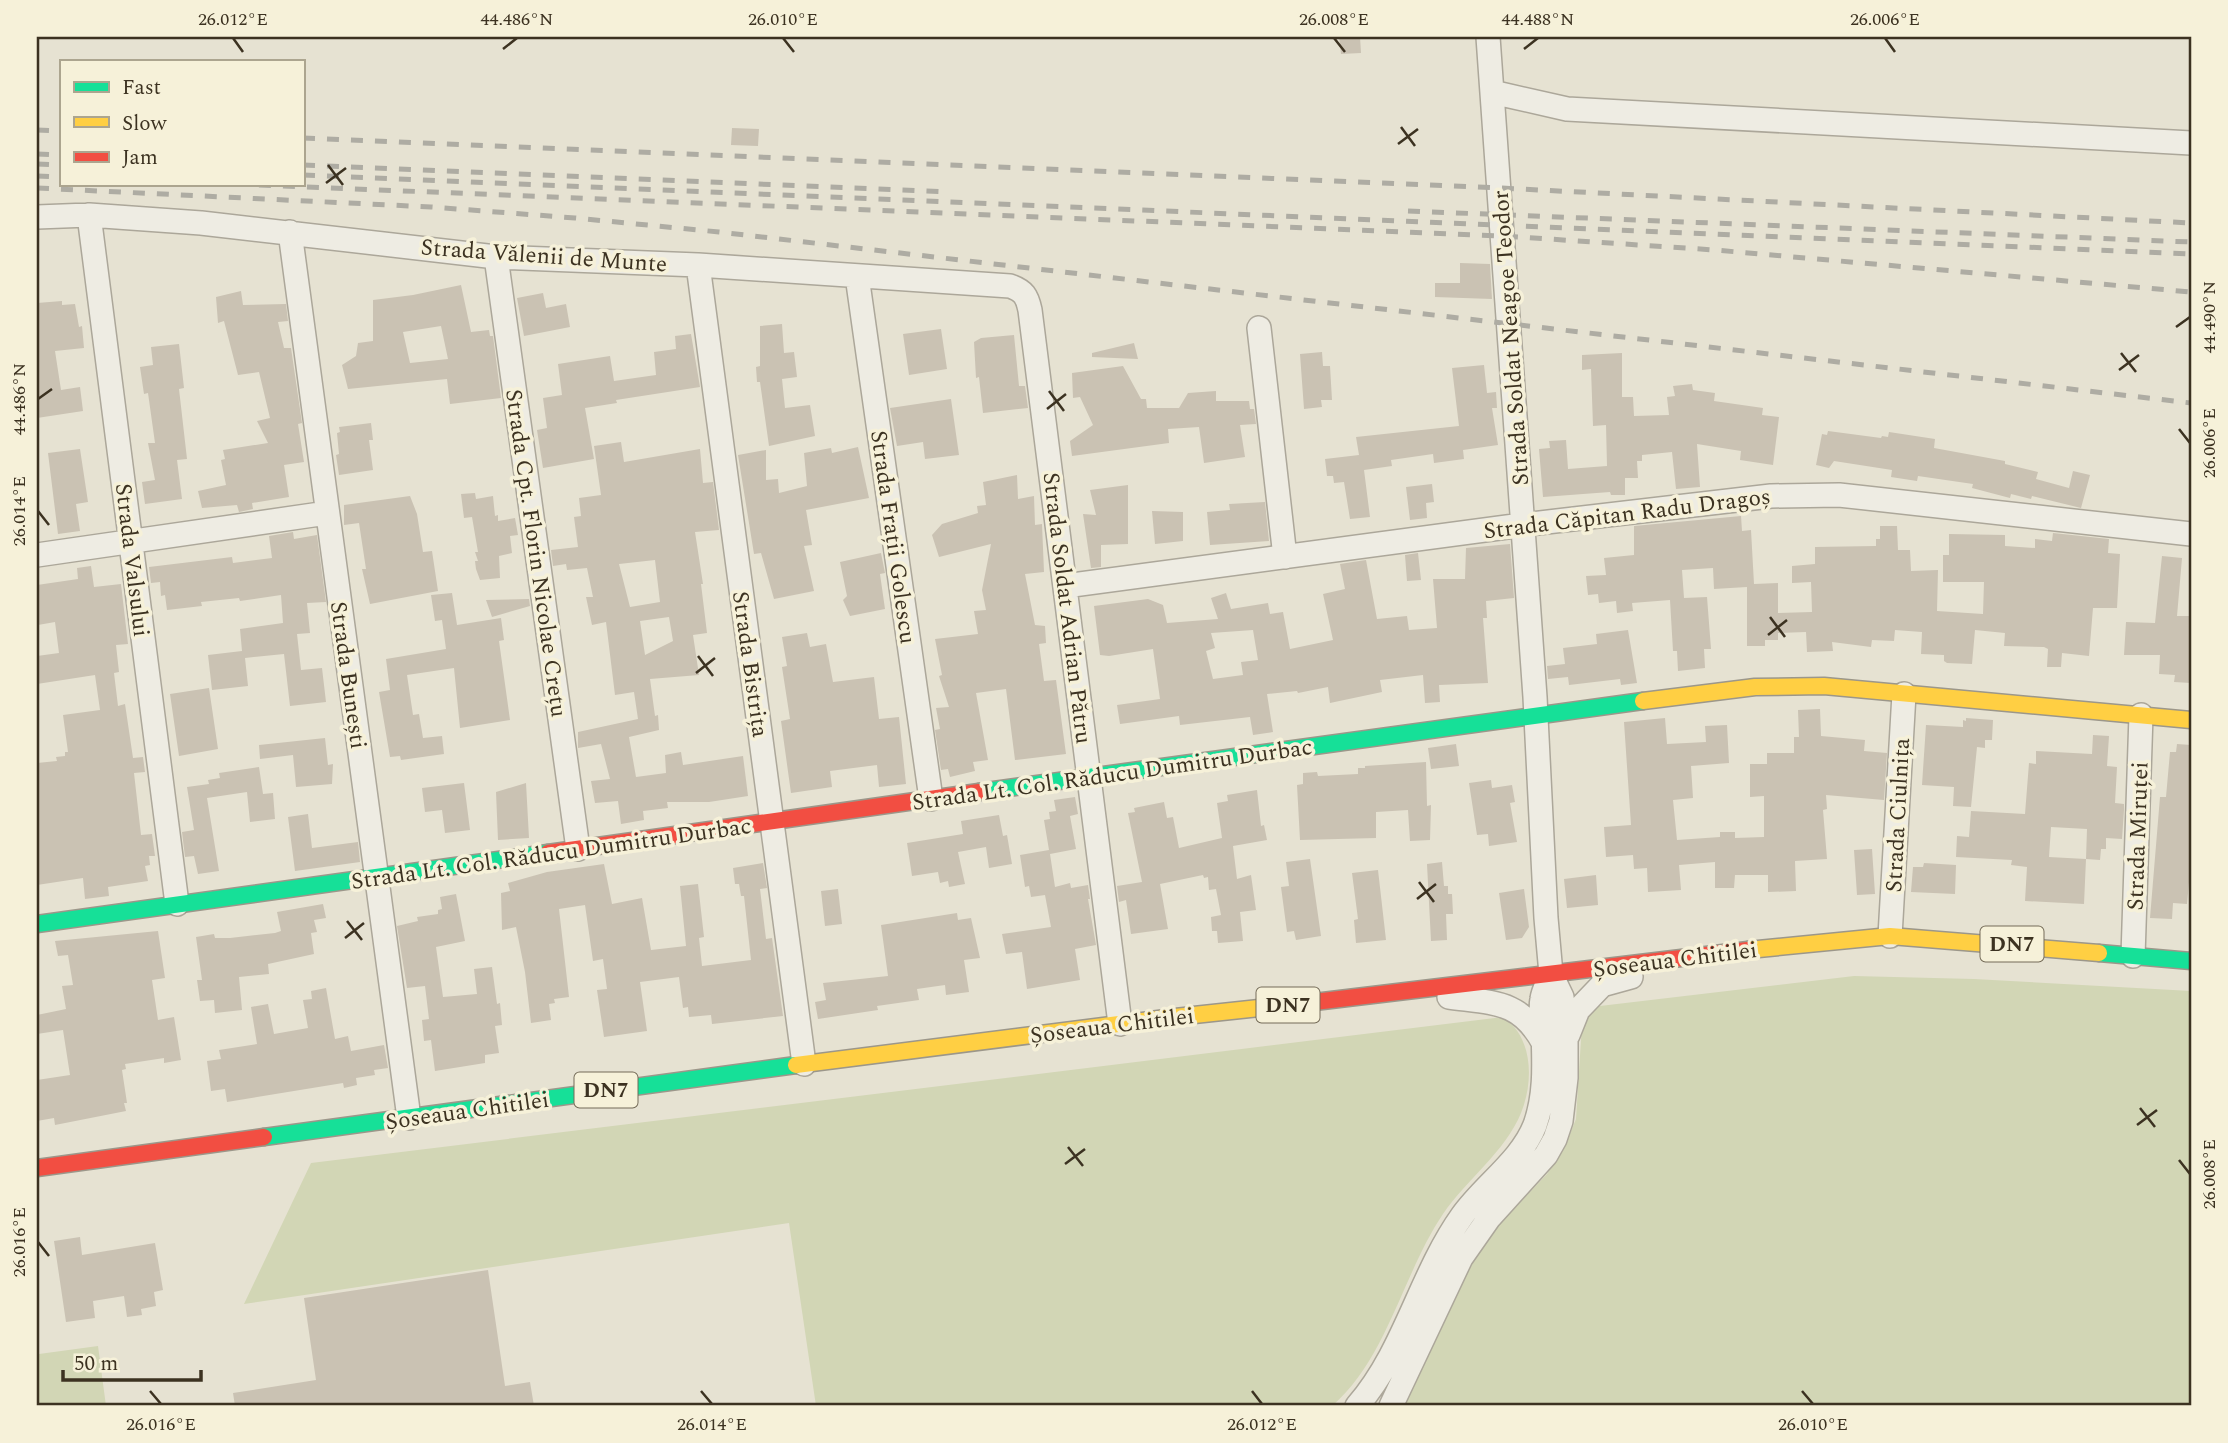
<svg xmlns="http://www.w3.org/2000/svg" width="2228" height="1443" font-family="Spectral,serif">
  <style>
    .green { fill: #d2d6b5 }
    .building { fill: #cac2b3; fill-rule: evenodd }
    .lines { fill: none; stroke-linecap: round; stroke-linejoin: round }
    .street-casing { stroke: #aca79a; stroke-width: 26 }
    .fast-casing { stroke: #9c978a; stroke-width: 19 }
    .slow-casing { stroke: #9c978a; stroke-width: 19 }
    .jam-casing { stroke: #9c978a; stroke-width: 19 }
    .street { stroke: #eeece3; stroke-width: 23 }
    .fast { stroke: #16e098; stroke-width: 16 }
    .slow { stroke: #ffcf43; stroke-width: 16 }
    .jam { stroke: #f24e42; stroke-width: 16 }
    .rail { stroke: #aeaca3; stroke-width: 5; stroke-dasharray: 12 12; stroke-linecap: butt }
    .ticks { fill: none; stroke: #3c3221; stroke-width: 2.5 }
    .labels { text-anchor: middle; stroke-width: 7; stroke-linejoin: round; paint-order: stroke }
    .shield { fill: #f6f1d9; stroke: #746b58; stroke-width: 2 }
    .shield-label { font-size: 21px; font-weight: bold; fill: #3c3221 }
    .street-label { font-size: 23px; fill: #3c3221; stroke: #f6f1d9 }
    .neatline { fill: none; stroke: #3c3221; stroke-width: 2.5 }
    .ticks-label { font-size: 18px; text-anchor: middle; fill: #3c3221 }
  </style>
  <rect width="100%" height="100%" fill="#e6e2d2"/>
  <path class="green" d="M1854,976L1974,979L2191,991V1406H1404L1472,1260L1495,1229L1547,1174L1565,1146L1576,1119L1583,1008Z
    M1503,1017C1533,1037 1534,1081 1521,1113C1505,1152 1467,1179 1443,1214C1403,1273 1387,1359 1332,1406H816L789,1223L244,1304L311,1163Z
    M98,1346L106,1406H37V1352L39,1354Z"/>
  <path class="building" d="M1339,37H1360L1361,53L1341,54Z
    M732,128L759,129L758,146L731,145Z
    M1460,263L1490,264L1492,299L1435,297V283H1460Z
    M461,285L471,332L489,330L490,336H493L501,398L450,404L447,379L348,389L342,365L356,356L358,343L373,341V300L413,295ZM441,326L448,359L410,363L403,332Z
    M241,291L243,305L286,304L288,321L278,322L284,348H291L302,423L298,424L304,462L284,465L289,497L252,503L253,509L239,512L237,505L202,508L198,491L226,485L221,460L225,459L223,450L268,443L257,421L270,418L259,372L238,375L224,321L218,323L216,297Z
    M543,293L546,308L566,304L570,327L524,336L517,298Z
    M62,301V305L75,304L79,327L82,326L84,348L55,351L61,390L80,387L83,411L37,418V303Z
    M782,324L784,353L794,352L797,377L782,379L785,408L810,405L815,436L769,446L760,382H757L756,367L760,366V326Z
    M941,329L947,369L909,375L903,334Z
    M691,334L700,387L616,400L617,403L585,408L594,459L543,468L537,430L547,428L543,398L562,395L558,364L610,356L614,381L656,375L654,352L676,349L675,336Z
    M1014,335L1019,386H1025L1028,408L983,413L979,377L976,378L974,342L981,338Z
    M1134,343L1138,359L1092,357V353Z
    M179,344L184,388L179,389L187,459L177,460L182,499L145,504L142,482L155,480L148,443H155L148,393L144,394L140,367L153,365L151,347Z
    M1322,352L1323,366H1330L1332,400H1321L1322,407L1304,409L1300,354Z
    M1622,353V397H1633L1634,416L1669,415L1667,397L1675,396L1673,386L1692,384L1693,390L1715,393L1714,401L1763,408L1762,415L1779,417L1773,465L1740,460L1741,451L1697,444L1700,487L1676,489L1672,452L1642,455V461H1637L1638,478H1625V495H1611L1610,492L1543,497L1539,449L1550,448L1549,441L1566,440L1568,469L1607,466L1606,425L1593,426L1591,369L1582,370V355Z
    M1484,365L1487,393L1496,392L1497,408H1492L1498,445L1463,450L1464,459L1434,463L1433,454L1391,460L1392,466L1364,470L1370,517L1350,519L1344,482L1334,483L1333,476H1327L1325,459L1359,455L1356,437L1459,426L1452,368Z
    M1123,366L1141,399H1146L1147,408H1179L1188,393L1216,391V401H1249L1250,409H1254L1256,424L1240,425L1245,457L1204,463L1199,427L1168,429L1169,443L1072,456L1070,441L1093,425L1080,397L1073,398L1072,373Z
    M951,399L959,455L925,459L923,442L897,446L890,408Z
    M371,423L373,440H369L373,470L339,475L336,455L339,454L337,433L340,432L339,427Z
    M1828,431L1881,438L1882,436L1888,437L1889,432L1935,439L1934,448L2005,461V464L2038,472L2036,479L2069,488L2073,471L2090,475L2081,508L2032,496L2031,499L2011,494L2010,498L1972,488L1973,484L1918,476L1917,481L1891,477L1892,470L1834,461L1829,468L1816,465L1822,434L1827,435Z
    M621,442L624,462L700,449L703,483L713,482L719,530L695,532L703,584H701L707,633L693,635L699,675L650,679L655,716L658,715L659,730L629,737L636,777L666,773L665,755L681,752L683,765L743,756L748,796L709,802H667L668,808L643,811L644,820L621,824L618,801L595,803L591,781L610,779L601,744L578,748V732L638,719L634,692L615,695L606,622L592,625L586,597H593L587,568L567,570L566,564L553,566L551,550L578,547L574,517L581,516L579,498L601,495L594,446ZM655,560L660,602L630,607L619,564ZM669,617L673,641L645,655L640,621Z
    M858,447L869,498L806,510L812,545L804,546L814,591L774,599L761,553L754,554L738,455L766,450V480L778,479L779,493L807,486L804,453L831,448L832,453Z
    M80,449L88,502L76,504L80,531L58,534L48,453Z
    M1017,475L1018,499L1034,496L1035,525L1042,524L1044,572L1025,574L1035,625L1045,626L1046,643L1039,644L1044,681L1056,680L1066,754L1015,760L1006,689L976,693L988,760L973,762L975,771L950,777L948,769L941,770L935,730L940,729L936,708L949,707L939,676L942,675L935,639L978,634L974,611L986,610L982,590L991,544L939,557L932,535L942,524L978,513L977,506L986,505L983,482Z
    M1432,484L1434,502L1426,503L1427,518L1410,520L1406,487Z
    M1128,485V544L1101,545V567L1091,568L1083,514L1096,515L1090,490Z
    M475,493L476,499L493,496L495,516L498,515V521L515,518L518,535L510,536L512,553L499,556L500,578L480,580L476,569L475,561H478L475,552H478L472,517L464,518L461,494Z
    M410,496L417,514L423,552L432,551L438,591L370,604L362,569H366L359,523L344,525V505Z
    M1265,502L1269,541L1210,545L1207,512L1230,510L1229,504Z
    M1152,511L1183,512V541L1155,544Z
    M1741,516L1742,531L1751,530L1754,584L1778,583V613L1812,612L1811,582L1792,583V566L1815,564V547L1876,546V539H1880V526H1897L1898,550H1910L1911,571L1938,570L1937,611L1983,614L1984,582H1943V555H1949V534L2005,535V546L2035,548V539L2052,541L2053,533L2109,539L2108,553L2120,554L2117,608H2093L2089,656L2062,653L2061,667H2047L2048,649L2044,647L2004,646L2005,633L1975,630L1972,664L1947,663L1944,661V655L1921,654L1922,632L1895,630L1894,641L1872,640L1871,647L1832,642L1833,651L1807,652L1806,632L1778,633V640H1765V646H1747V587L1714,589L1713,568L1682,570L1684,598L1707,597L1711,649H1704L1705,668L1678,671L1677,651H1673L1670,600L1632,603L1633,611L1617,613L1616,601L1599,603L1598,594L1588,595L1586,576L1606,575L1604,558L1634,555V526Z
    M293,532L294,539L317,535L326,602L307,603L310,633L297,634L301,670L322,668L326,702L290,706L284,654L245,658L248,686L212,690L208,655L242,651L240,629L283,623L281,595L240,601L239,598L201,602L202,606L167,610L165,595L161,596L160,582L151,583L149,567L232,557L233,563L272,558L269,536Z
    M1510,544L1514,598L1486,601L1487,618H1483L1488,683L1439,685L1440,702L1425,703L1423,675L1380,680L1382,692L1330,703L1328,687L1298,693L1297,691L1267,694L1273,732L1253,735L1250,717L1180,725L1179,716L1120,724L1117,705L1160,699L1153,649L1109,656L1100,655L1094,606L1148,599L1163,605L1167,623L1218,619L1211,598L1226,593L1231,609L1268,603L1270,614L1283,612L1290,649L1333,640L1323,594L1345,589L1340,564L1366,560L1377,619L1407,616L1409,630L1437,628L1433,579H1465L1466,548ZM1253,630L1258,660L1241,662L1243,675L1213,679L1206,651L1215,648L1211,633Z
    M881,553L885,573L880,574L885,609L850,616L843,600L847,596L840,562Z
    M1418,553L1421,580L1407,581L1405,555Z
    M2162,556L2182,558L2177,616H2191V683L2174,682L2175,675L2159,674L2160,655H2124L2126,622L2155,623Z
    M91,566L94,587L121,584L128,644L116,645L119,672L114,673L118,706L125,704L133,758L143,757L145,772L134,773L141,835L152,834L155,856H149L150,865L145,866L148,881L108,887L109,896L85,899L83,878L37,885V763L57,761L56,757L65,756V752H68L63,715L100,710L95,675L37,684V656L59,653L55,622L38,625L37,585L78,579L77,568Z
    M452,593L457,625L501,618L504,640L499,641L510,720L460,728L454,668L407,675L413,715L419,714L423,738L442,736L444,754L401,760L400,756L390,757L379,692L390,690L386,659L446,649L442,620L435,621L431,595Z
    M529,599L530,606L492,617L486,600Z
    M1628,630L1637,683L1621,685L1620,679L1569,685L1568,677L1548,679L1547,666L1565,664L1563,648L1597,644L1596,634Z
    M807,633L810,647L826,644L833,682L874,677L879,719L899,717L906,784L879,787L877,765L830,771L832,787L791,793L781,721L790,719L782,667L787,666L782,637Z
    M209,688L218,749L179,756L170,694Z
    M1820,709L1821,736L1865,740L1864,751L1887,753L1884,800L1826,795L1827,809L1823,810L1827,859L1795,861L1796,891L1768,892V875H1735L1734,888H1715V862L1679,865L1681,890L1648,892L1647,868L1634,869L1633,855L1606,857L1604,827L1631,825L1624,722L1665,718L1667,744L1706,742L1705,726L1727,725L1729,763L1691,766L1693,798L1673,800L1677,840L1720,837V832H1735V838L1764,837V796L1750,797V764H1767V753H1794V737H1799L1798,710Z
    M1966,718L1993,720L1992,740H1985V748L1977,747L1971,807L1953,806L1954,787L1922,785L1926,725L1963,727V720L1966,721Z
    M2093,735L2109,736L2107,766L2117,767L2115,803L2124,804V810L2122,839L2106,838V849H2101L2100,860L2086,859L2084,904L2025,901L2027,867L2011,865L2012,860L1956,857L1957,836L1969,837L1971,811L2025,814L2029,763L2036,764V751L2092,754ZM2051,827L2087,829L2086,859L2049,857Z
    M325,738L328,765L333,764L332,784L296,787L293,755L260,759L259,745Z
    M1456,744L1459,766L1431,769L1428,748Z
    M2177,744L2191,745V860L2187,904L2173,903L2172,919L2150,918L2160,797H2166L2170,752H2176Z
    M1426,762L1427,806L1431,805L1430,840L1410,841L1408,810L1376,812V838L1300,840L1297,785L1303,784V773L1317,772L1318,776L1358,774V768H1365V766Z
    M259,767L263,794L273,793L275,819L250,822L247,792L207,798L219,871L198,874L194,856L185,857L182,832L194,830L187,787L209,784L208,780L220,778L219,773Z
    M1491,780L1492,788L1512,785L1515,802L1510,803L1517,842L1489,846L1488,834L1477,835L1469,783Z
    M464,783L470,830L445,833L442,810L425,812L422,788Z
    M526,783L529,838L498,840L496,792Z
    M1257,790L1261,826L1264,825L1267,840L1233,846L1237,879L1251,875L1256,910L1240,912L1243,941L1218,943L1217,931H1212L1211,917L1221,915L1216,889L1209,890L1208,877L1204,878L1203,875L1160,884L1168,929L1131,934L1126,900L1119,902L1117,886L1142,882L1128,813L1135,812L1134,808L1164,802L1167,818L1173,817L1179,848L1222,838L1217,803L1228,801L1227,795Z
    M1075,797L1078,814L1070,816L1076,849L1050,854L1055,887L1070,883L1071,888L1088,885L1090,899H1088L1096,945L1075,949L1080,980L1027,989L1022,952L1006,954L1002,934L1051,927L1045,895L1031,897L1029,886L1025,887L1020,855L1049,850L1044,820L1050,819L1049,812L1056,811L1054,800Z
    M308,814L312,848L358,842L360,862L295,871L288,817Z
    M999,815L1003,836L1007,835L1012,864L989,868L986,847L958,852L965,884L949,887L948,881L940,883L938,872L912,876L907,843L963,834L961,821Z
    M1872,849L1875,894L1857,895L1854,850Z
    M1310,859L1321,936L1296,940L1294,931L1287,932L1281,887L1289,886L1286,862Z
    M1442,862L1444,886H1448V894H1452L1453,914H1446L1447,940L1431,941L1427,864Z
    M763,863L767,888L760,889L766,939L772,938L783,1016L712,1024L711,1015L689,1017L688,1007L683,1008L679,977L640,982L647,1031L604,1037L597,990L607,989L603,959L593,961L585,905L559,909L569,997L554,999L555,1003L549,1004L551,1020L531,1023L525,972L516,927L502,930L501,893L510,891L508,883L547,872L604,864L612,904L642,898L651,950L686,946L680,886L698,884L704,937L699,938L702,966L751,960L744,896H741L739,884H735L733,868Z
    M1924,863L1956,865L1955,894L1911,892L1913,867H1923Z
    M1378,870L1386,940L1356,943L1354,920L1358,919L1352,873Z
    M1596,875L1598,905L1567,908L1564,879Z
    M838,889L842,924L825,926L821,891Z
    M1524,889L1529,927L1522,938L1506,940L1499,893Z
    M456,894L465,941L436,947L443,997L477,994L474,969L492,967L497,1004L500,1003L502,1025L495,1026L499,1053L485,1055V1063L435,1071L431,1040L424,1041L422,1020L429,1019L425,986L407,988L397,926L418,921L417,917L438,914V910L442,909L440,897Z
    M323,904L326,918L314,920L317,932L311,933L314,954L268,964L269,974L239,977L242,1010L215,1013L214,1000L200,1001L197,980H202L196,937L214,934L215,938H230L275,933L281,931L277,912Z
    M957,913L958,920L971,918L980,958L964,960L969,992L946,995L945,985L917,989L919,1000L877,1006L878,1010L818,1019L815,1002L826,1000L823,983L888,976L881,925Z
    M158,931L165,978L152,980L158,1020L174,1017L181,1060L164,1063V1058L125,1064L126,1069L122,1070L127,1103H124L126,1111L55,1125L54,1118L37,1121V1080L70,1075L63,1030L37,1034V1015L66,1009L62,986L73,985L68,955L58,956L55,941Z
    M326,988L335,1039L348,1036L351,1051L384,1045L388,1068L374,1070L375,1075L356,1078L357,1085L344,1088L343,1083L227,1102L225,1089L211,1091L207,1061L221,1059L219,1050L257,1044L251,1007L268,1004L274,1034L308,1028L303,1000L312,999L311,991Z
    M80,1237L82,1255L155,1243L163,1290L154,1292L156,1306L141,1309L142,1315L127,1317L124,1296L93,1301L95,1318L66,1322L54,1241Z
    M488,1270L505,1386L530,1382L534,1406H235L233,1393L316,1380L304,1298Z"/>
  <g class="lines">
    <defs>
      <path id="street" d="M1492,92L1567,109L2191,143
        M89,215L177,904
        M37,217L89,215L201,223L496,257L698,265L1010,286C1024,291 1027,296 1030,310L1120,1024
        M290,232L409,1118
        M496,257L578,849
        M698,265L804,1064
        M857,276L931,799
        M1259,328L1285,557
        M37,555L327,513
        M1065,586L1522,525L1771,496L1839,495L2191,534
        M1890,936L1904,694
        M2133,956L2141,715
        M1449,997C1493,1003 1521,1000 1544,1044
        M1568,1035L1578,1010L1602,985L1631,977
        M1357,1406C1405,1351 1420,1275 1462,1216C1484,1185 1521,1161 1535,1125C1546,1094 1544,1063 1543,1031C1542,1021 1540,1008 1542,999C1543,991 1548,982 1551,974
        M1391,1406L1461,1258L1489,1218L1546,1155L1555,1139L1561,1121L1566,1078V1041L1562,997L1551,974L1546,918L1535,697L1488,37"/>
      <path id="fast" d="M979,792L1643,701
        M37,924L548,853
        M2099,953L2191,961
        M264,1137L796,1065"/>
      <path id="slow" d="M1643,701L1755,687L1824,686L2191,720
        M1748,950L1890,936L2099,953
        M796,1065L1166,1018L1306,1003"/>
      <path id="jam" d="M548,853L979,792
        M1306,1003L1748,950
        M37,1168L264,1137"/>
    </defs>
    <use href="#street" class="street-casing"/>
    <use href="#fast" class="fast-casing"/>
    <use href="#slow" class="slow-casing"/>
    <use href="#jam" class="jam-casing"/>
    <use href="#street" class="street"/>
    <use href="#fast" class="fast"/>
    <use href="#slow" class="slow"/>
    <use href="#jam" class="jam"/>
    <path class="rail" d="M37,130L61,131
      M303,138L1500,188L2191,223
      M37,154L61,155
      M37,164L61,165
      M303,165L950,192
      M303,175L2191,254
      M37,176L61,177
      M235,184L1503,236L1715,250L2191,292
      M37,188L431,207L575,218L719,232L2191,403
      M1408,211L2191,242"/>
  </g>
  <path class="ticks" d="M233,38L243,52M783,38L794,52M1334,38L1345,52M1885,38L1895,52M503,49L517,38M1524,49L1538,38M1401,127L1415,146M1398,144L1418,129M328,165L343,185M326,183L346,168M2176,327L2190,317M2121,353L2136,372M2119,370L2139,355M1049,391L1064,411M38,399L52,389M1047,409L1066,394M2179,429L2190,443M38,511L49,525M1770,617L1785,637M1768,635L1787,620M698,656L713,676M696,673L715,658M1419,882L1434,902M1417,899L1436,884M347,921L362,940M345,938L364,923M2140,1108L2155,1127M2137,1125L2157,1110M1068,1147L1083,1166M2179,1160L2190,1174M1065,1164L1085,1149M38,1242L49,1256M150,1391L161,1404M701,1391L712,1404M1252,1391L1262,1404M1802,1391L1813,1404"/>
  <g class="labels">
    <g class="shield">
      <rect x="1980.5" y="926.5" width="63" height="35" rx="5"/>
      <rect x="1256.5" y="987.5" width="63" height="35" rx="5"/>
      <rect x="574.5" y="1072.5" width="63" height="35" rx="5"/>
    </g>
    <g class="shield-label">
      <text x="2012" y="951">DN7</text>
      <text x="1288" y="1012">DN7</text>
      <text x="606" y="1097">DN7</text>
    </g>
    <g class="street-label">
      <text transform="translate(544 255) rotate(4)" y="8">Strada Vălenii de Munte</text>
      <text transform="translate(1510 338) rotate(-94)" y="8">Strada Soldat Neagoe Teodor</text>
      <text transform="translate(1627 513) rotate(-7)" y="8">Strada Căpitan Radu Dragoș</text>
      <text transform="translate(894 537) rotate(82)" y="8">Strada Frații Golescu</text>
      <text transform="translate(537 553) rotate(82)" y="8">Strada Cpt. Florin Nicolae Crețu</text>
      <text transform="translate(133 560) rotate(83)" y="8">Strada Valsului</text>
      <text transform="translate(1068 608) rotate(83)" y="8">Strada Soldat Adrian Pătru</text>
      <text transform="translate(751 664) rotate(82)" y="8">Strada Bistrița</text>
      <text transform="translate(349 675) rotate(82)" y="8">Strada Bunești</text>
      <text transform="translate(1112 774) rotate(-8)" y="8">Strada Lt. Col. Răducu Dumitru Durbac</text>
      <text transform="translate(1897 815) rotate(-87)" y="8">Strada Ciulnița</text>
      <text transform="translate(2137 836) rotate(-88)" y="8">Strada Miruței</text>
      <text transform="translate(551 853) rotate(-8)" y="8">Strada Lt. Col. Răducu Dumitru Durbac</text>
      <text transform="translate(1675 959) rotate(-7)" y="8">Șoseaua Chitilei</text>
      <text transform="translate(1112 1025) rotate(-7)" y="8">Șoseaua Chitilei</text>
      <text transform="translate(467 1110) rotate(-8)" y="8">Șoseaua Chitilei</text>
    </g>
  </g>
  <rect width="2228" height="1443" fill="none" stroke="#f6f1d9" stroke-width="77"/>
  <rect x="60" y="60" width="245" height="126" fill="#f6f1d9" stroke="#aca58f" stroke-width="2"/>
  <rect x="74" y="82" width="35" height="10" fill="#16e098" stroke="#aca58f" stroke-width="2"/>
  <text x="122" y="94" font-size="21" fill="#3c3221">Fast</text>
  <rect x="74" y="117" width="35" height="10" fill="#ffcf43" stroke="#aca58f" stroke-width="2"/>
  <text x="122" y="130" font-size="21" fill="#3c3221">Slow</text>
  <rect x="74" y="152" width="35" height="10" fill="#f24e42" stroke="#aca58f" stroke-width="2"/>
  <text x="122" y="164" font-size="21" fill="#3c3221">Jam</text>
  <path d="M63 1370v10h138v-10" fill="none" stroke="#3c3221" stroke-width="3.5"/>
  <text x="74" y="1370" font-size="21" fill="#3c3221" stroke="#f6f1d9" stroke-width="5" paint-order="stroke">50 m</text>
  <rect x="38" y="38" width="2152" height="1366" class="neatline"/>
  <g class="ticks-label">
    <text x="233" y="25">26.012°E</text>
    <text x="517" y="25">44.486°N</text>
    <text x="783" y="25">26.010°E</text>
    <text x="1334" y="25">26.008°E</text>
    <text x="1538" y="25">44.488°N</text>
    <text x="1885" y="25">26.006°E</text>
    <text transform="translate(2209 317) rotate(-90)" y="6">44.490°N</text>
    <text transform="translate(19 399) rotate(-90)" y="6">44.486°N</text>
    <text transform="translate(2209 443) rotate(-90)" y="6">26.006°E</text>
    <text transform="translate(19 511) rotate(-90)" y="6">26.014°E</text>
    <text transform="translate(2209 1174) rotate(-90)" y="6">26.008°E</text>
    <text transform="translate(19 1242) rotate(-90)" y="6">26.016°E</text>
    <text x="161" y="1430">26.016°E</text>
    <text x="712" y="1430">26.014°E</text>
    <text x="1262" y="1430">26.012°E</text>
    <text x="1813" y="1430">26.010°E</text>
  </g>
</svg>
